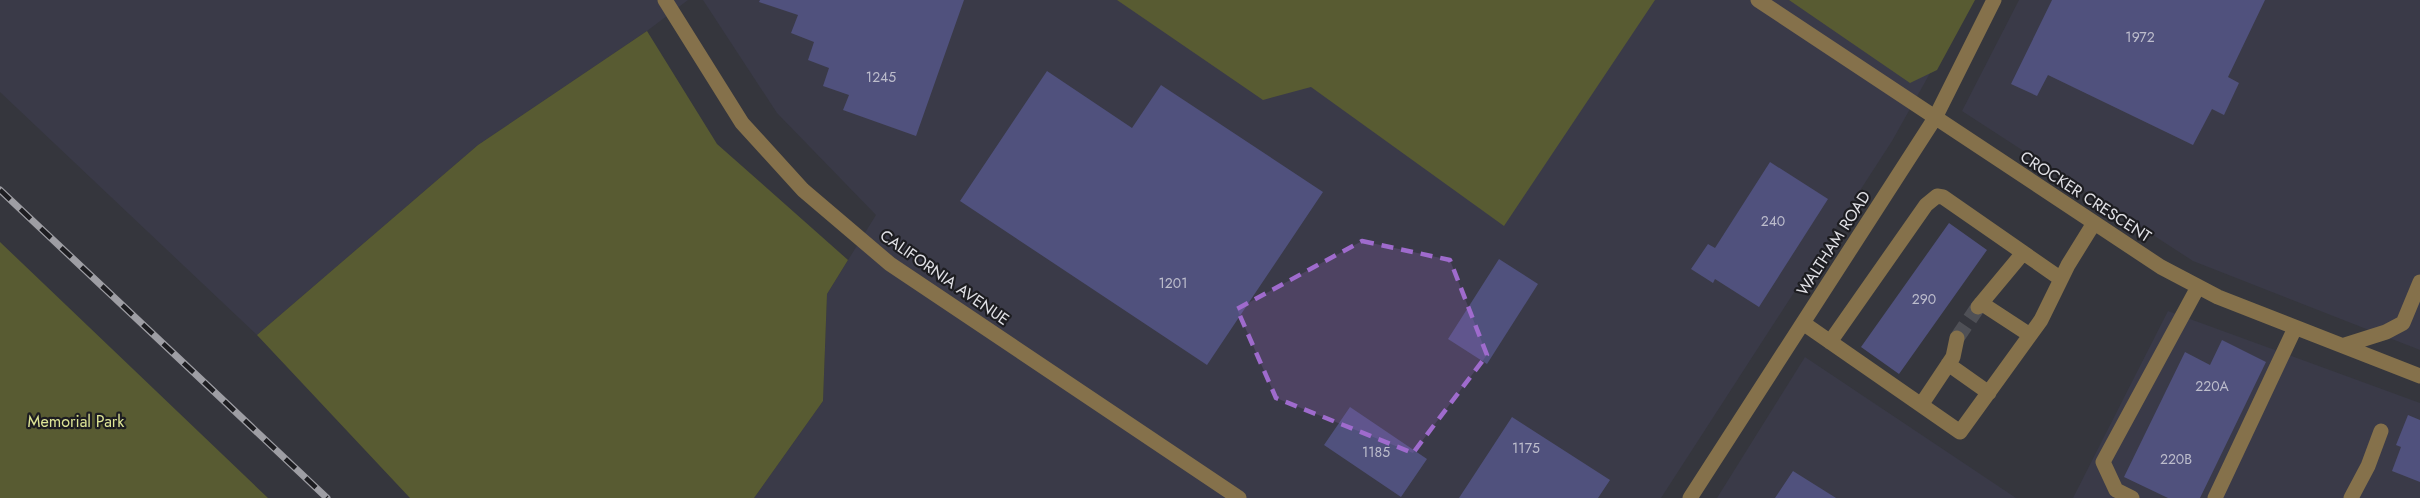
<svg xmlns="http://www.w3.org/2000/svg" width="2420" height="498" font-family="Jost,sans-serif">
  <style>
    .built { fill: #3a3a48 }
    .green { fill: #585b32 }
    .building { fill: #50517d }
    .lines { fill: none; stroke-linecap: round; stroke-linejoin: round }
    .minor-tunnel { stroke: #4f5056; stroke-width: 15; stroke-dasharray: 15 8; stroke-linecap: butt }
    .minor { stroke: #85714b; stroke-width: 15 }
    .rail-casing { stroke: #9e9ea4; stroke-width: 7 }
    .rail { stroke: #1d1d21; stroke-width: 4.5; stroke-dasharray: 14; stroke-linecap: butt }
    .marked { fill: #9f6bcd; fill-opacity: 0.2; stroke: #9f6bcd; stroke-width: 4.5; stroke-dasharray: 12 8; stroke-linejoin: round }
    .labels { text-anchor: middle; stroke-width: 4.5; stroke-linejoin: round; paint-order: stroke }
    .number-label { font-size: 14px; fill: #bdbdcc }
    .street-label { font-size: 16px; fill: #e1e1e6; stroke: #1d1d21 }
    .park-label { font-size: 16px; fill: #dee596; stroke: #1d1d21 }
  </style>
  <rect width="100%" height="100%" fill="#35363d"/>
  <path class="built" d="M0,0H688L647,31L478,145L257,335L0,92Z
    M703,0H1971L1892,141L1661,498H754L823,401L827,294L876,215L777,113Z
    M2019,0H2420V350L2193,261L1962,111Z
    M2168,311L2420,403V498H2073Z
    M1805,357L2016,498H1717Z"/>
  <path class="green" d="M1117,0H1655L1504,226L1311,87L1263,100Z
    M1789,0H1975L1937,70L1910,83Z
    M647,31L717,144L848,260L827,294L823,401L754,498H410L257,335L478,145Z
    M0,242L268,498H0Z"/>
  <path class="building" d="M760,0H964L916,136L843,110L849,95L823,86L829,68L808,60L814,42L791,33L798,15L759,2Z
    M2052,0H2265L2228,77L2239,83L2224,115L2212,109L2193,145L2048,75L2037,96L2011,84Z
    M1047,71L1132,128L1161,85L1323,192L1207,365L960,201Z
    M1770,162L1828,199L1759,307L1715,279L1713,283L1691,269L1708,244L1715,248Z
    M1949,223L1987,250L1899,374L1861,347Z
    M1499,259L1538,284L1487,364L1448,339Z
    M2222,340L2266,362L2200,498H2168L2124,477L2185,352L2210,365Z
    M1350,407L1427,459L1401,497L1324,445Z
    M2408,415L2420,420V482L2392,471L2401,447L2396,445Z
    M1512,417L1610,480L1598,498H1459Z
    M1793,471L1836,498H1775Z"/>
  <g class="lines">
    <path class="minor-tunnel" d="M1957,338L1978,307"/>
    <path class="minor" d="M665,0L742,123L803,190L890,264L1239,498
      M1758,0L2161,267L2218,297L2420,376
      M1981,303L2030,335
      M1978,307L2023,253
      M1803,323L1960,432L2041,320L2068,265L2094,223
      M1830,342L1926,205L1937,196L1943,197L2061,279
      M2345,345L2386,332L2403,323L2420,282
      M1948,364L1989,393
      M1921,405L1953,357L1957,338
      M1690,498L1935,118L1994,0
      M2132,498L2116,490L2103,462L2198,287
      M2215,498L2295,328
      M2351,498L2368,466L2381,431"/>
    <defs>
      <path id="rail" d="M0,190L327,498"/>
    </defs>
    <use href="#rail" class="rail-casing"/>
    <use href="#rail" class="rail"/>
  </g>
  <path class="marked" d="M1362,241L1450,260L1487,355L1413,453L1276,398L1237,309Z"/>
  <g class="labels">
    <g class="number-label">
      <text x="2140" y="42">1972</text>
      <text x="881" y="82">1245</text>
      <text x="1773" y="226">240</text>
      <text x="1173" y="288">1201</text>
      <text x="1924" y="304">290</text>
      <text x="2212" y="391">220A</text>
      <text x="1526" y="453">1175</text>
      <text x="1376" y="457">1185</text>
      <text x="2176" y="464">220B</text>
    </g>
    <g class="street-label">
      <text transform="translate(2086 196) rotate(33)" y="6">CROCKER CRESCENT</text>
      <text transform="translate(1833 243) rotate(-57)" y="6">WALTHAM ROAD</text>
      <text transform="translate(945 277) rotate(35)" y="6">CALIFORNIA AVENUE</text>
    </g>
    <g class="park-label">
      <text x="76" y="427">Memorial Park</text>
    </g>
  </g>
</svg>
